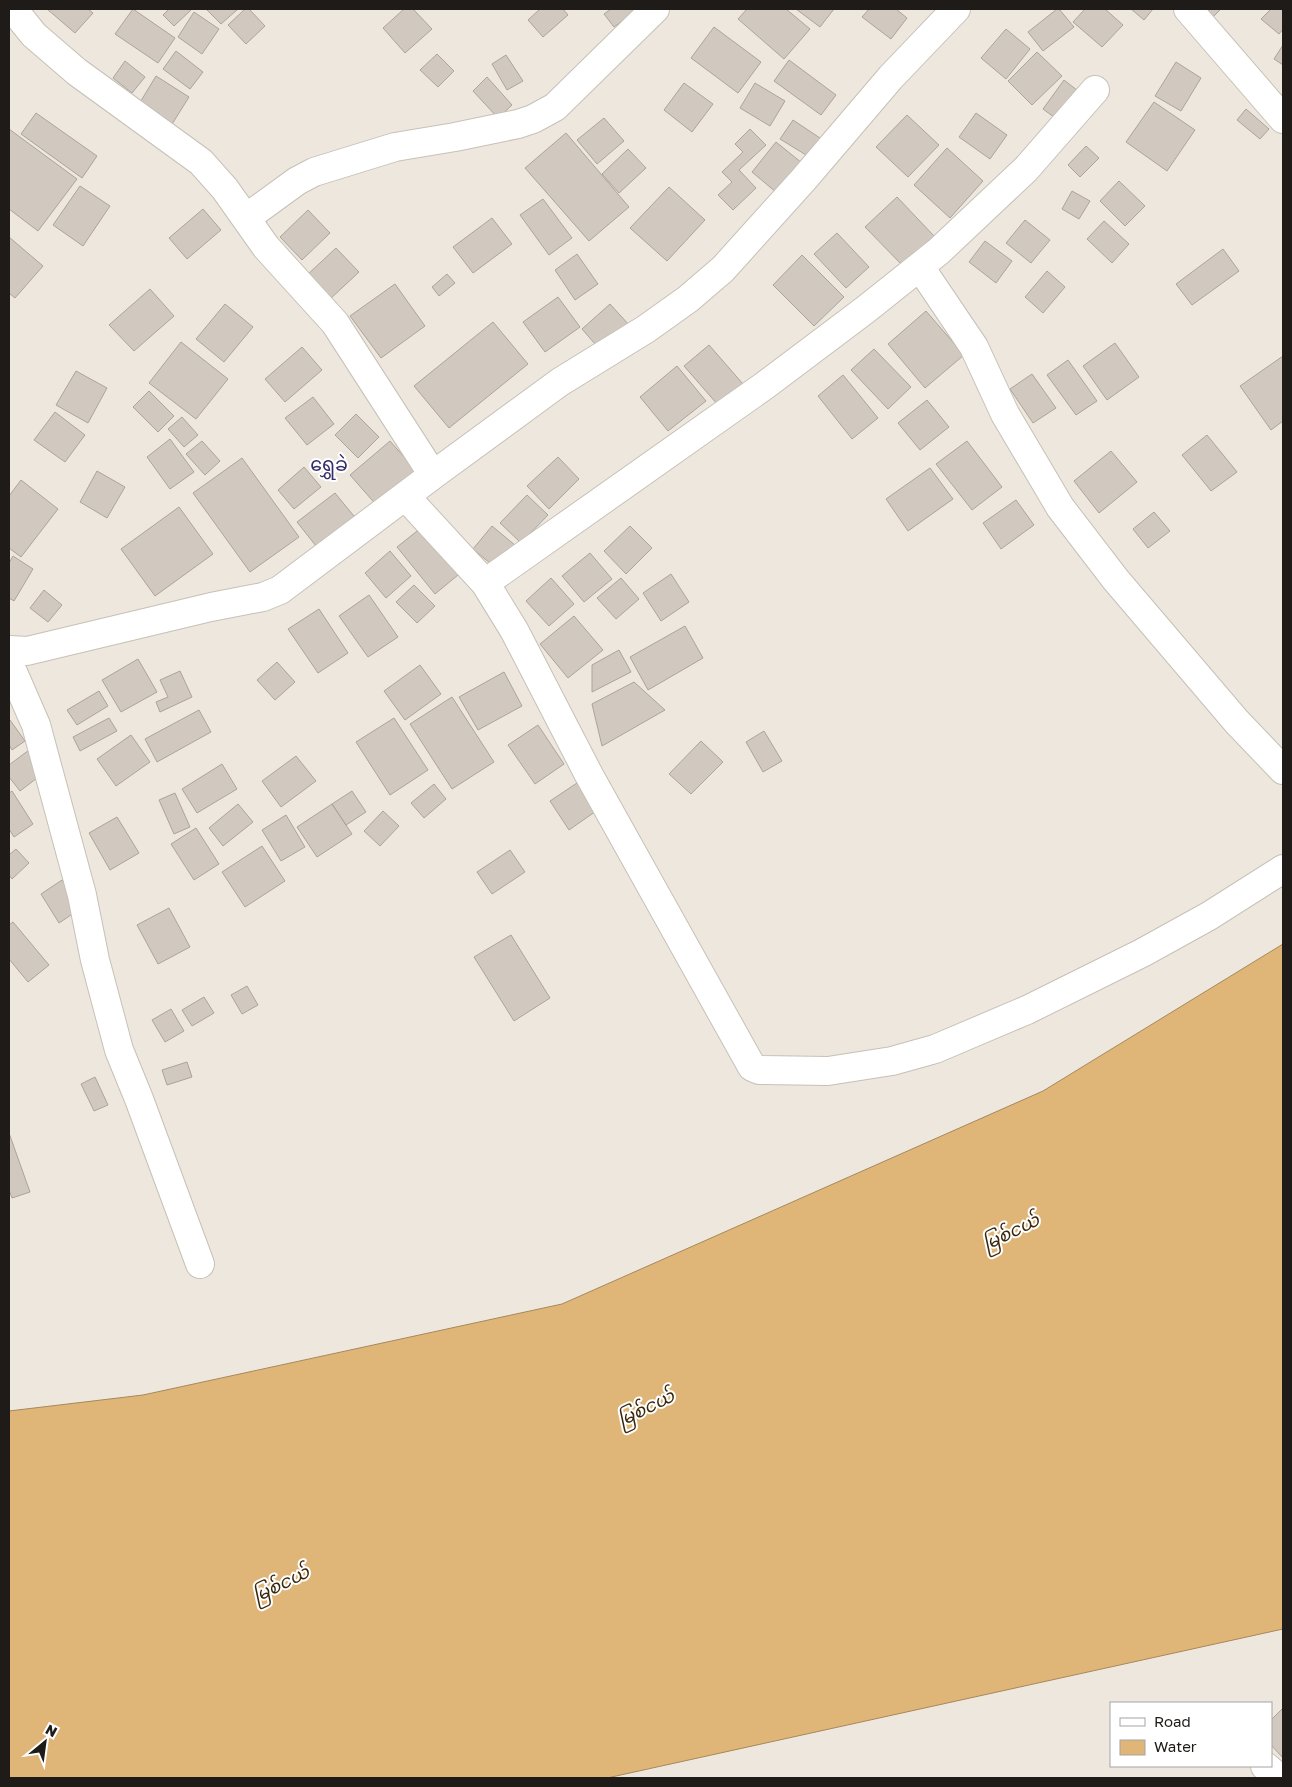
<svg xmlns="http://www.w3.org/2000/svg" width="1292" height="1787" font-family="'Golos Text','Noto Sans Myanmar',sans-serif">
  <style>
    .water { fill: #e0b678; stroke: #a6885b }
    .building { fill: #d1c9c0; stroke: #aba49b }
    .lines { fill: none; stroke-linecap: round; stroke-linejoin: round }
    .minor-casing { stroke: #c7c0b6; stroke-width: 30 }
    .minor { stroke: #fff; stroke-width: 28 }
    .labels { text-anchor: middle; stroke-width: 4; stroke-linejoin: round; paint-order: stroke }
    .water-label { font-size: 18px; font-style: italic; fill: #39270b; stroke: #fff }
    .quarter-label { font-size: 19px; fill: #352d69; stroke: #fff }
  </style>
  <rect width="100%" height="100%" fill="#eee7dd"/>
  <path class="water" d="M1283,944V1629L607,1778H9V1411L143,1395L562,1304L1043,1091Z"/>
  <path class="building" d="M47,9H88L93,13L75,33Z
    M133,9L175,38L158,63L115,34Z
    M169,9H192L174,26L163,15Z
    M206,9H238L221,24Z
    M245,9H249L265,26L246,44L228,25Z
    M404,9H413L432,29L405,53L383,28Z
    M540,9H563L568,15L543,37L528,20Z
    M611,9H639L614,27L604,14Z
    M747,9H786L810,29L784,59L738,19Z
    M796,9H834L820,27Z
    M869,9H896L907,18L891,39L862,17Z
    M1057,9H1059L1074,27L1043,51L1028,32Z
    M1085,9H1105L1123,25L1102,47L1073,22Z
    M1131,9H1153L1144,20Z
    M1196,9H1221L1209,21Z
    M1271,9H1283V29L1279,34L1261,19Z
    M194,12L219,29L202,54L178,37Z
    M714,27L761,62L738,93L691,58Z
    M1006,29L1030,49L1006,79L981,58Z
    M1283,45V65L1274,59Z
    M176,51L203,72L190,89L163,69Z
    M1037,52L1062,76L1032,105L1008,81Z
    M437,54L454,71L438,87L420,70Z
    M506,55L523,81L507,90L492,64Z
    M789,60L836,95L821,115L774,81Z
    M125,61L145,77L132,93L113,78Z
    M1176,62L1201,78L1181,111L1155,96Z
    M156,76L189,97L169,129L136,109Z
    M487,77L512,105L498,118L473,91Z
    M1064,80L1082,94L1062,123L1043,109Z
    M684,83L713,104L692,132L664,110Z
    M755,83L785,101L770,126L740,108Z
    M1154,102L1195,130L1167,171L1126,142Z
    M1246,109L1269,129L1260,139L1237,120Z
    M36,113L97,156L82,178L21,134Z
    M976,113L1007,135L990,159L959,137Z
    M907,115L939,145L908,177L876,147Z
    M604,118L624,141L597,164L577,140Z
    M793,120L823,140L811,158L780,139Z
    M9,129L77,179L38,231L9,209Z
    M750,129L766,145L739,170L756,188L733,210L718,195L732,182L722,172L743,152L735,144Z
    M566,133L629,207L589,241L525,168Z
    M776,142L802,163L777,193L752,172Z
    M1086,146L1099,158L1080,177L1068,165Z
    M947,148L983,181L950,218L914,185Z
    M628,149L646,168L619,193L602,174Z
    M1119,181L1145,206L1125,226L1100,201Z
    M80,186L110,206L83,246L53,225Z
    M669,187L705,220L667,261L630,228Z
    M1072,191L1090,201L1079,219L1062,209Z
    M897,197L935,237L903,266L865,227Z
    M543,199L572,238L549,255L520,215Z
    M203,209L221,230L187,259L169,238Z
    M308,210L330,233L302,260L280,237Z
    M492,218L512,244L473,273L453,247Z
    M1025,220L1050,240L1031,263L1006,243Z
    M1104,221L1129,244L1112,263L1087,239Z
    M837,233L869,267L846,288L814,254Z
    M9,237L43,266L15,298L9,293Z
    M985,241L1012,261L996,283L969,262Z
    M336,248L359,272L329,300L306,276Z
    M1223,249L1239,271L1192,305L1176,284Z
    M577,254L598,284L575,300L555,270Z
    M802,255L844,297L814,326L773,285Z
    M1047,271L1065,287L1043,313L1025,297Z
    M447,274L455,283L439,296L432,287Z
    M395,284L425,326L381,358L350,316Z
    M150,289L174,316L134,351L109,325Z
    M558,297L580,327L545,352L523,322Z
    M225,304L253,327L224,362L196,339Z
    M610,304L630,326L602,352L582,329Z
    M926,311L964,355L925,388L888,344Z
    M493,322L528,364L449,428L414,386Z
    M181,342L228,379L196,419L149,383Z
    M1115,343L1139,377L1107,400L1083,366Z
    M709,345L743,384L718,405L684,366Z
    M302,347L322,370L285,402L265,379Z
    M874,349L911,387L888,409L851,370Z
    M1283,356V421L1271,430L1240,386Z
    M1068,360L1097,401L1076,415L1047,375Z
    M677,366L706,401L668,431L640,397Z
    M76,371L107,388L88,423L56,405Z
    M1032,374L1056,408L1033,423L1010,389Z
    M843,375L878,418L852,439L818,396Z
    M149,391L174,416L158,432L133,407Z
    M313,397L334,424L307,445L285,418Z
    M927,400L949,427L920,450L898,423Z
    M55,412L85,435L65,462L34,440Z
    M356,414L379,437L358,458L335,435Z
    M182,417L198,435L184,447L168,429Z
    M1207,435L1237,472L1211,491L1182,455Z
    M170,439L194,472L170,489L147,457Z
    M202,441L220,461L205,475L186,454Z
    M390,441L419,474L379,508L350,475Z
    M967,441L1002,487L972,510L936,464Z
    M1111,451L1137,482L1099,513L1074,481Z
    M558,457L579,479L549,509L527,486Z
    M242,458L299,537L250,572L193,493Z
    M304,467L321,487L294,509L278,490Z
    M930,468L953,499L908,531L886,499Z
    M97,471L125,487L107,518L80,502Z
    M21,480L58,509L21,557L9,548V496Z
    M335,493L358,521L320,551L297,522Z
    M527,495L548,515L521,543L500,523Z
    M1016,500L1034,525L1001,549L983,523Z
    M179,507L213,554L155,596L121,549Z
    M1154,512L1170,531L1148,548L1133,529Z
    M426,524L464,570L435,594L397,547Z
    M492,526L516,546L497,569L473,549Z
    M630,526L652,548L626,574L604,551Z
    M390,551L411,576L386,598L365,573Z
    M590,553L612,579L584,602L562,576Z
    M13,556L33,569L14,601L9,598V563Z
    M671,574L689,602L661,621L643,593Z
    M551,578L574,604L549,626L526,601Z
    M621,578L639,599L616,619L597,598Z
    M414,585L435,606L417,623L396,602Z
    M44,590L62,605L48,622L30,608Z
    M369,595L398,637L368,657L339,616Z
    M319,609L348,653L318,673L288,629Z
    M574,616L603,650L568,678L540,644Z
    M685,626L703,658L648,690L630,657Z
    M619,650L631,672L592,692V665Z
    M138,659L157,692L121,712L102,680Z
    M277,662L295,682L275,700L257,680Z
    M420,665L441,694L405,720L384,691Z
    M180,671L192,697L160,712L156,702L168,697L160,680Z
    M504,672L522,706L478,730L459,697Z
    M634,682L665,710L602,746L592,704Z
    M99,691L108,706L77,725L67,710Z
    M452,697L494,762L452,789L410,724Z
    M199,710L211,732L157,762L145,739Z
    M109,718L117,731L80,751L73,737Z
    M394,718L428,770L390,795L356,742Z
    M10,720L25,741L12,750L9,745V721Z
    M538,725L564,764L535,784L508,745Z
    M764,731L782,761L763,772L746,742Z
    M131,735L150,762L116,786L97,759Z
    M701,741L723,762L691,794L669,774Z
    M29,750L45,772L20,791L9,777V765Z
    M296,756L316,781L281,807L262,781Z
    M222,764L237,789L197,813L182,789Z
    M580,781L599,809L569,830L550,801Z
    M434,784L446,799L424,818L411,803Z
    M12,791L33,824L14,837L9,829V793Z
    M352,791L366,812L346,825L332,804Z
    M175,793L190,827L174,834L159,800Z
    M238,804L253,822L223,846L209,828Z
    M332,804L352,834L317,857L297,827Z
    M383,811L399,826L380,846L364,831Z
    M286,815L305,847L281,861L262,830Z
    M117,817L139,853L110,870L89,833Z
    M196,828L219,864L194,880L171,844Z
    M262,846L285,881L245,907L222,872Z
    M16,849L29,863L12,879L9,875V855Z
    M510,850L525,872L492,894L477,872Z
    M62,880L80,909L59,923L41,894Z
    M169,908L190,947L158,964L137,925Z
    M13,922L49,965L28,982L9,959V925Z
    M511,935L550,998L514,1021L474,957Z
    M247,986L258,1005L242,1014L231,995Z
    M204,997L214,1013L192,1026L182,1010Z
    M171,1009L184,1031L165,1042L152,1020Z
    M187,1062L192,1077L167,1085L162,1070Z
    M95,1077L108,1105L94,1111L81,1084Z
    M9,1133L30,1192L12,1198L9,1190Z
    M1283,1708V1758L1271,1745V1720Z"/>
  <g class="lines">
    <defs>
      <path id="minor" d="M1188,9L1283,119
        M246,218L297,181L314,172L395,147L455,137L518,124L533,119L555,107L655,9
        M920,267L974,347L1005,414L1060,507L1116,580L1237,722L1283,770
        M433,475L560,382L646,329L688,299L723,269L804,179L891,77L956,9
        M405,496L485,583L514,630L589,775L752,1067L759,1070L828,1071L892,1061L935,1049L1027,1010L1142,953L1209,916L1283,869
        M485,583L764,386L865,310L939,251L1026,169L1095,90
        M9,650L27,651L211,607L263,597L280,590L433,475L335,323L266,247L225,189L201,162L77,72L34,35L13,9
        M9,663L36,725L82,895L95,960L119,1050L139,1099L200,1264
        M1265,1766L1279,1778"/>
    </defs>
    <use href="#minor" class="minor-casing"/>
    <use href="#minor" class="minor"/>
  </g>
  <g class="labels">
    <g class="water-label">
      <text transform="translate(1011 1232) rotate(-26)" y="6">မြစ်ငယ်</text>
      <text transform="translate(646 1408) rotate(-26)" y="6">မြစ်ငယ်</text>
      <text transform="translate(281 1584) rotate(-26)" y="6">မြစ်ငယ်</text>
    </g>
    <g class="quarter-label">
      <text x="329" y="471">ရွှေခဲ</text>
    </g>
  </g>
  <rect width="1292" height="1787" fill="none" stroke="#1e1b18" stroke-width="20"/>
  <rect x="1110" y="1702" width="162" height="65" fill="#ffffff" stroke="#a5a4a3"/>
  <rect x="1120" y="1718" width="25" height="8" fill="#ffffff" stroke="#a5a4a3"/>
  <text x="1154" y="1727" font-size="15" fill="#1e1b18">Road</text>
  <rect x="1120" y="1740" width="25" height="15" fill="#e0b678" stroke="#a5a4a3"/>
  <text x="1154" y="1752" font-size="15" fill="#1e1b18">Water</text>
  <g transform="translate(45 1742) rotate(29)" stroke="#ffffff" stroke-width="4" paint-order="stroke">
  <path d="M0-4L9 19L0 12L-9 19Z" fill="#1e1b18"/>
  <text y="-8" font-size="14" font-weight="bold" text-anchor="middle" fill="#1e1b18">N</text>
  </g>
</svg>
